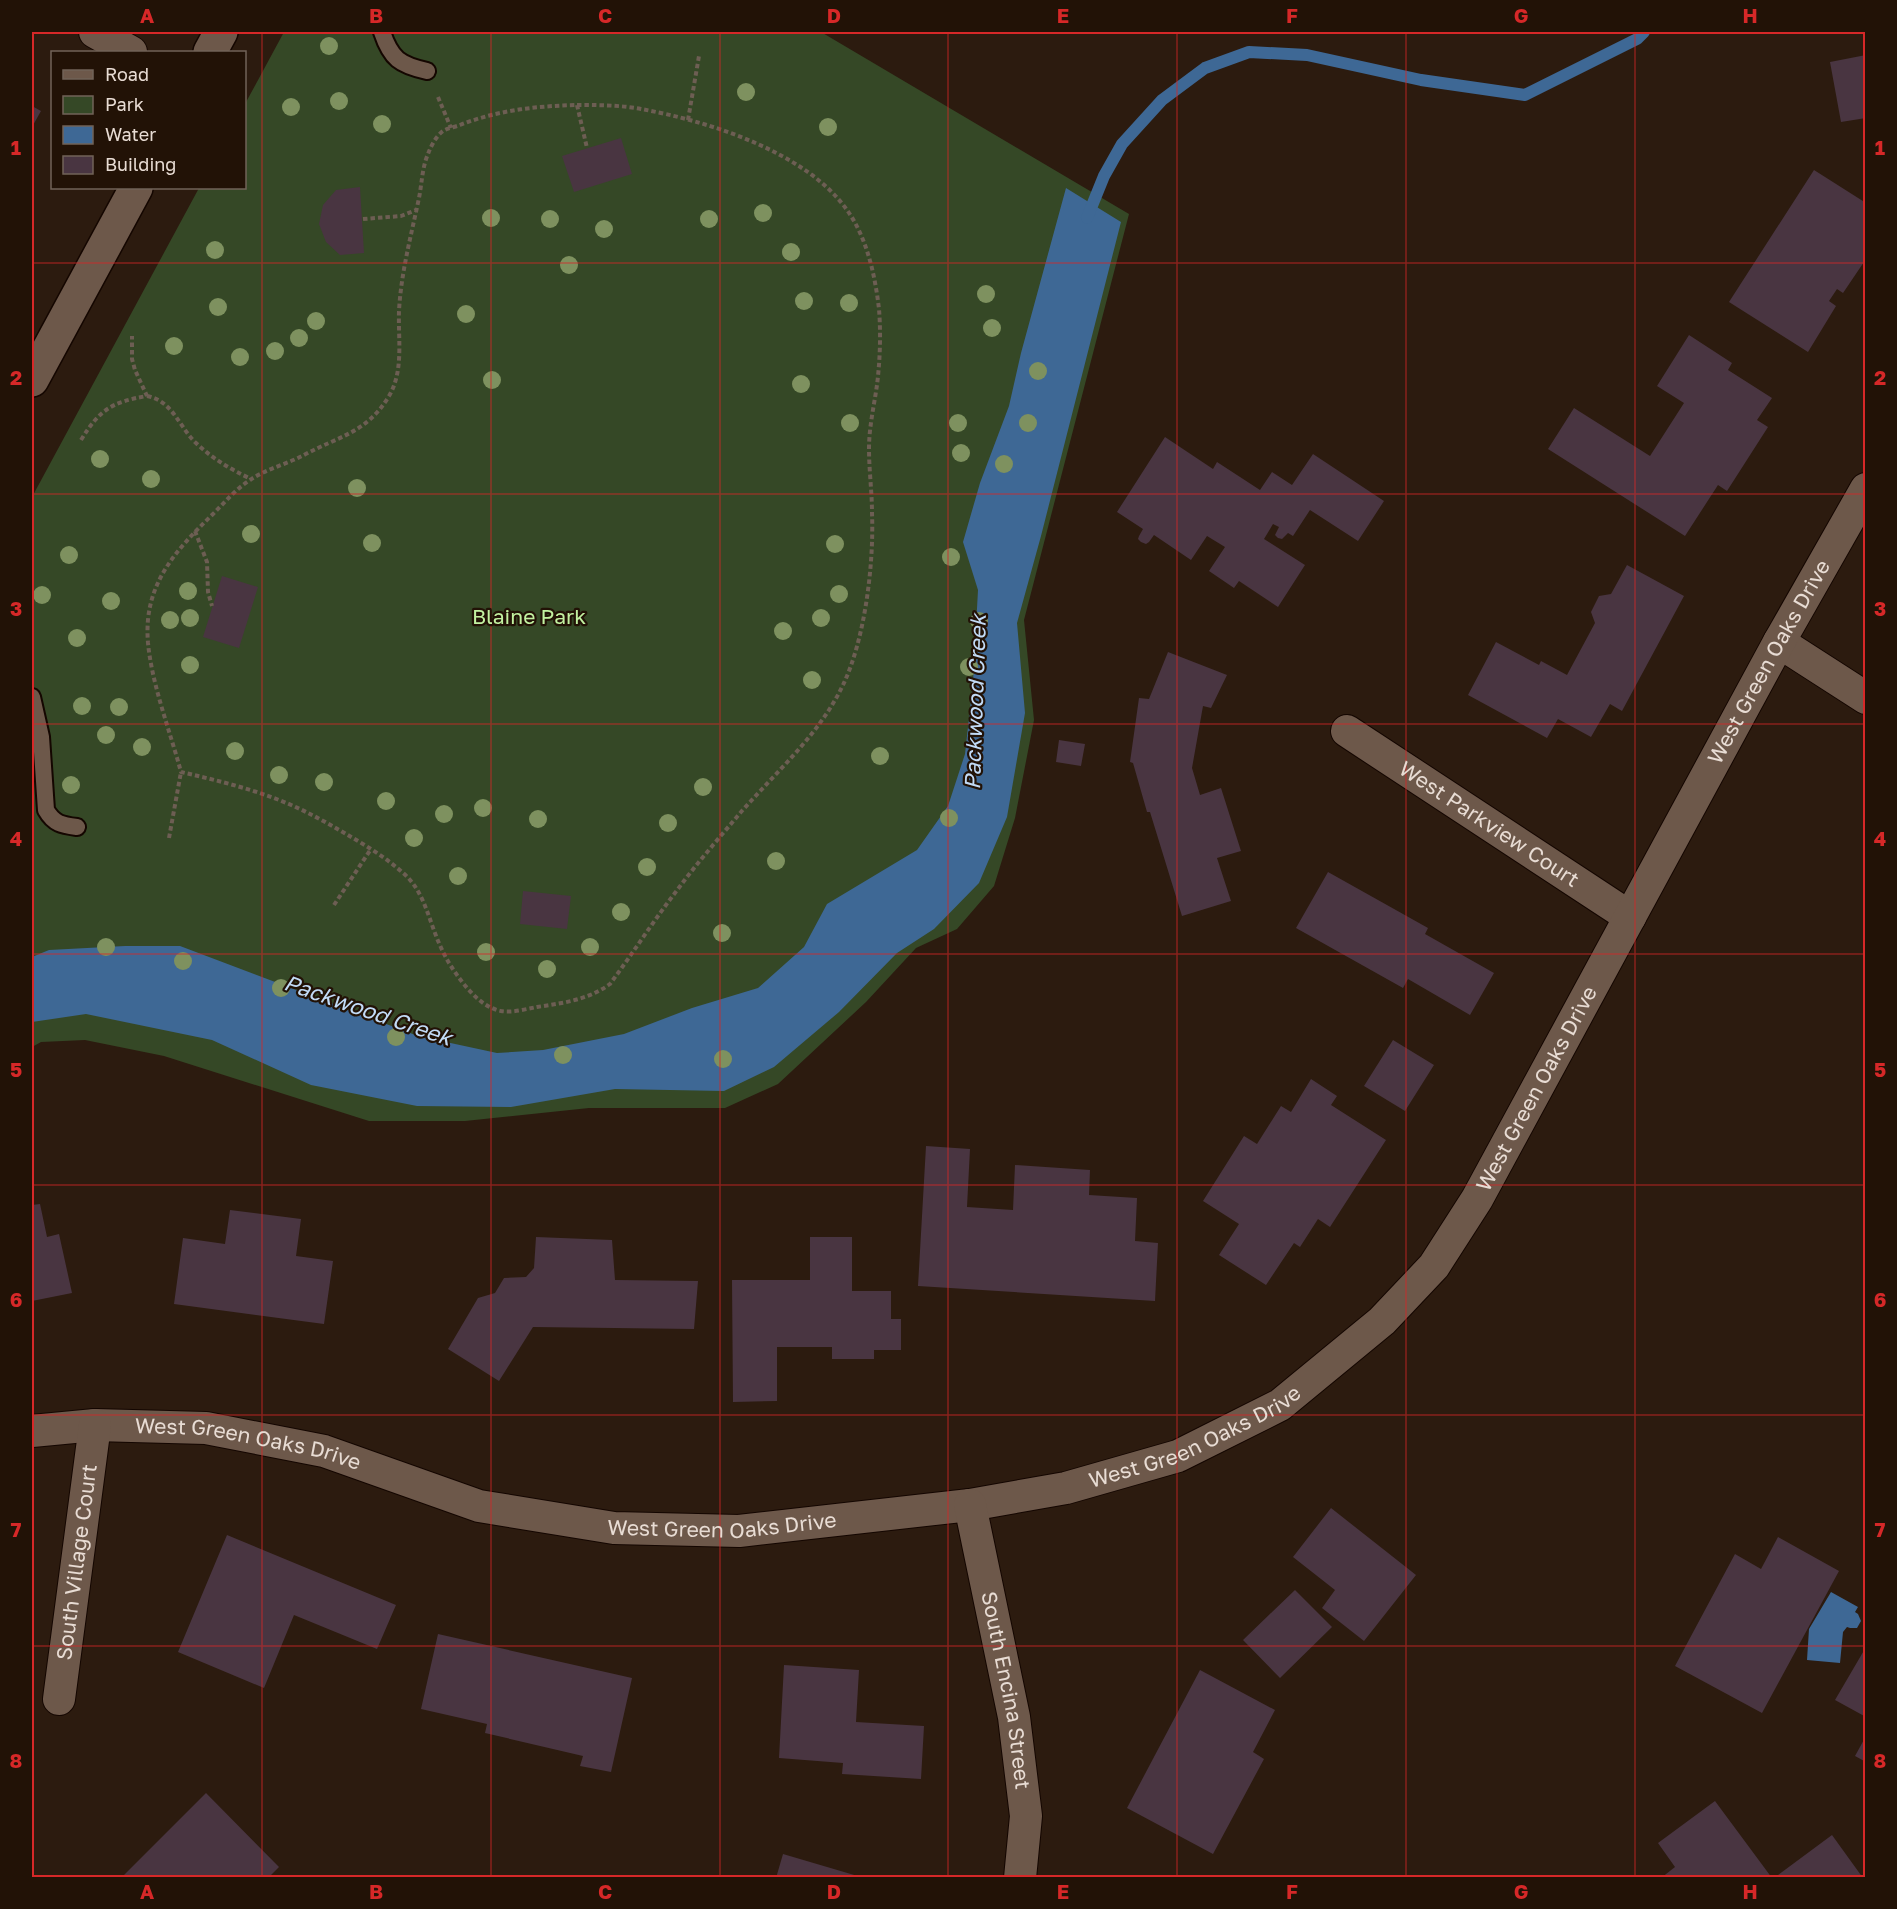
<svg xmlns="http://www.w3.org/2000/svg" width="1897" height="1909" font-family="'Golos Text',sans-serif">
  <style>
    .green { fill: #354826 }
    .water { fill: #3e6895 }
    .lines { fill: none; stroke-linecap: round; stroke-linejoin: round }
    .stream { stroke: #3e6895; stroke-width: 12 }
    .building { fill: #493541 }
    .service-casing { stroke: #140600; stroke-width: 20 }
    .minor-casing { stroke: #140600; stroke-width: 34 }
    .tertiary-casing { stroke: #140600; stroke-width: 36 }
    .path { stroke: #6d5e53; stroke-width: 4; stroke-dasharray: 4.5 3; stroke-linecap: butt }
    .service { stroke: #6d584a; stroke-width: 16 }
    .minor { stroke: #6d584a; stroke-width: 32 }
    .tertiary { stroke: #6d584a; stroke-width: 33 }
    .tree { fill: #7e915f }
    .grid { fill: none; stroke: #d62828; stroke-width: 1.5; stroke-opacity: 0.55 }
    .labels { text-anchor: middle; stroke-width: 4.5; stroke-linejoin: round; paint-order: stroke }
    .park-label { font-size: 21px; fill: #c2f1a0; stroke: #221206 }
    .street-label { font-size: 21px; fill: #e8dcd4; stroke: #221206 }
    .water-label { font-size: 22px; font-style: italic; fill: #c2dbf7; stroke: #221206 }
    .neatline { fill: none; stroke: #d62828; stroke-width: 2 }
    .grid-label { font-size: 20px; text-anchor: middle; font-weight: bold; fill: #d62828 }
  </style>
  <rect width="100%" height="100%" fill="#2c1b0f"/>
  <path class="green" d="M284,32H821L1129,214L1024,620L1034,720L1015,818L994,886L957,929L916,948L866,1002L778,1084L725,1108H589L465,1121H369L164,1056L85,1040L41,1042L32,1047V497L199,188H244L245,104Z"/>
  <path class="water" d="M1066,188L1121,222L1041,536L1017,623L1025,713L1007,817L979,883L934,929L897,953L839,1012L774,1067L724,1091L615,1089L511,1107L417,1106L311,1085L212,1040L86,1014L32,1022V957L49,950L125,946H180L418,1036L497,1053L543,1050L624,1034L692,1008L758,988L804,947L827,904L917,850L948,806L965,754L973,682L978,590L963,542L980,483L1009,406L1021,353Z
    M1831,1592L1858,1607L1855,1612L1858,1614L1861,1621L1857,1628H1850L1847,1627L1843,1632L1840,1663L1807,1660L1809,1629Z"/>
  <g class="lines">
    <path class="stream" d="M1087,218L1104,176L1122,144L1162,100L1205,68L1249,52L1307,55L1421,80L1525,95L1637,39L1644,32"/>
  </g>
  <path class="building" d="M1866,55V118L1841,122L1830,62Z
    M32,106L41,111L32,127Z
    M621,138L632,174L574,192L562,156Z
    M1814,170L1866,203V259L1843,293L1837,289L1829,301L1836,306L1808,352L1729,302Z
    M360,187L364,253L340,255L326,242L319,224L323,205L336,190Z
    M1689,335L1732,363L1728,370L1772,398L1757,420L1768,427L1727,491L1718,485L1685,536L1548,449L1574,408L1650,456L1684,403L1657,386Z
    M1165,437L1213,469L1217,462L1260,490L1272,472L1292,485L1313,454L1384,501L1358,541L1310,510L1293,536L1288,533L1282,539L1278,538L1275,535L1279,527L1273,524L1264,539L1305,565L1278,607L1239,581L1234,588L1209,571L1225,547L1207,536L1191,560L1154,535L1149,542L1146,544L1141,542L1138,539L1139,536L1143,529L1117,512Z
    M1627,565L1684,596L1622,711L1610,704L1591,737L1558,719L1547,738L1468,695L1496,642L1539,665L1541,661L1567,675L1595,623L1591,612L1599,596L1611,594Z
    M222,576L258,587L239,648L203,637Z
    M1168,652L1227,675L1211,708L1203,706L1192,768L1200,795L1221,788L1241,851L1217,858L1231,901L1182,916L1150,812H1147L1133,763L1130,762L1139,698L1149,699Z
    M1059,740L1085,744L1081,766L1056,762Z
    M1328,872L1428,928L1425,934L1494,973L1470,1015L1408,979L1403,988L1296,928Z
    M523,891L571,896L567,929L520,924Z
    M1393,1040L1434,1065L1405,1111L1364,1086Z
    M1311,1079L1337,1096L1331,1105L1386,1140L1330,1227L1318,1219L1300,1247L1294,1243L1266,1285L1219,1255L1239,1224L1203,1201L1244,1136L1257,1144L1281,1106L1291,1112Z
    M926,1146L970,1149L967,1207L1013,1210L1015,1165L1090,1170L1089,1195L1137,1198L1135,1241L1158,1243L1155,1301L918,1286Z
    M40,1204L47,1237L59,1234L72,1293L32,1301V1205Z
    M230,1210L301,1219L296,1256L333,1261L324,1324L174,1304L183,1238L225,1244Z
    M536,1237L612,1240L615,1280L698,1281L694,1329L533,1327L499,1381L448,1349L478,1298L495,1293L504,1278L526,1277L534,1268Z
    M810,1237H852V1291H891V1319H901V1350H874V1359H832V1347H777V1401L733,1402L732,1280H810Z
    M1331,1508L1416,1575L1364,1641L1322,1608L1335,1590L1293,1557Z
    M227,1535L396,1605L377,1649L294,1615L264,1688L178,1652Z
    M1778,1537L1839,1571L1762,1713L1675,1666L1735,1554L1761,1569Z
    M1295,1590L1332,1627L1280,1678L1243,1640Z
    M438,1634L632,1678L611,1772L580,1766L583,1756L485,1733L487,1724L421,1709Z
    M1866,1647V1717L1835,1700Z
    M784,1665L859,1670L856,1722L924,1726L921,1779L842,1774L843,1763L779,1758Z
    M1200,1670L1275,1710L1253,1752L1264,1759L1213,1854L1127,1808Z
    M1866,1736V1762L1855,1756Z
    M206,1793L279,1867L268,1878H121Z
    M1715,1801L1772,1878H1661L1675,1867L1658,1843Z
    M1832,1835L1863,1878H1774Z
    M783,1854L861,1877V1878H776Z"/>
  <g class="lines">
    <defs>
      <path id="service" d="M382,32C391,59 400,65 427,71
        M32,697L41,737L46,810C54,824 62,825 77,827"/>
      <g id="minor">
        <path d="M95,32L131,52"/>
        <path d="M1779,642L1866,698"/>
        <path id="s1" d="M1347,731L1630,917"/>
        <path id="s2" d="M32,1431L95,1425L206,1428L324,1451L479,1506L614,1528L739,1531L970,1505L1066,1488L1178,1456L1280,1405L1382,1321L1434,1266L1477,1199L1779,642L1866,489"/>
        <path id="s3" d="M970,1505L1014,1717L1026,1816L1020,1878"/>
        <path id="s4" d="M59,1699L95,1425"/>
      </g>
      <path id="tertiary" d="M210,52L221,32
        M32,380L136,188"/>
    </defs>
    <use href="#service" class="service-casing"/>
    <use href="#minor" class="minor-casing"/>
    <use href="#tertiary" class="tertiary-casing"/>
    <path class="path" d="M438,97L451,128
      M577,105C598,105 620,105 641,109C708,121 806,152 847,210C867,238 875,275 879,309C881,334 880,361 877,385C874,406 869,427 869,449C869,470 872,492 872,513C874,564 865,639 843,685C819,735 777,771 741,812C720,837 697,863 678,889C654,920 633,953 610,984C588,1000 563,1003 537,1007C526,1009 512,1013 501,1011C487,1008 477,999 468,989C456,975 446,960 439,943C428,918 424,890 402,872C385,857 365,845 346,834C334,827 322,820 310,814C270,793 224,782 181,772C170,731 152,685 148,643C143,585 175,551 213,514C225,502 236,489 250,480C266,469 287,464 304,455C339,436 367,433 389,396C404,371 398,339 399,311C401,273 411,236 419,198C422,183 422,168 428,154C431,146 436,136 443,131C448,128 455,127 460,125C498,110 537,106 577,105Z
      M577,105L587,148
      M688,120L699,56
      M363,219L401,216L416,210
      M147,396C173,401 179,427 196,443C213,459 230,469 251,479
      M81,440C100,409 112,402 147,396L135,370L132,359V336
      M195,531L207,562L208,592L212,606
      M169,838L181,772
      M334,905L371,849"/>
    <use href="#service" class="service"/>
    <use href="#minor" class="minor"/>
    <use href="#tertiary" class="tertiary"/>
  </g>
  <g class="tree">
    <circle cx="329" cy="46" r="9"/>
    <circle cx="746" cy="92" r="9"/>
    <circle cx="339" cy="101" r="9"/>
    <circle cx="291" cy="107" r="9"/>
    <circle cx="382" cy="124" r="9"/>
    <circle cx="828" cy="127" r="9"/>
    <circle cx="763" cy="213" r="9"/>
    <circle cx="491" cy="218" r="9"/>
    <circle cx="550" cy="219" r="9"/>
    <circle cx="709" cy="219" r="9"/>
    <circle cx="604" cy="229" r="9"/>
    <circle cx="215" cy="250" r="9"/>
    <circle cx="791" cy="252" r="9"/>
    <circle cx="569" cy="265" r="9"/>
    <circle cx="986" cy="294" r="9"/>
    <circle cx="804" cy="301" r="9"/>
    <circle cx="849" cy="303" r="9"/>
    <circle cx="218" cy="307" r="9"/>
    <circle cx="466" cy="314" r="9"/>
    <circle cx="316" cy="321" r="9"/>
    <circle cx="992" cy="328" r="9"/>
    <circle cx="299" cy="338" r="9"/>
    <circle cx="174" cy="346" r="9"/>
    <circle cx="275" cy="351" r="9"/>
    <circle cx="240" cy="357" r="9"/>
    <circle cx="1038" cy="371" r="9"/>
    <circle cx="492" cy="380" r="9"/>
    <circle cx="801" cy="384" r="9"/>
    <circle cx="850" cy="423" r="9"/>
    <circle cx="958" cy="423" r="9"/>
    <circle cx="1028" cy="423" r="9"/>
    <circle cx="961" cy="453" r="9"/>
    <circle cx="100" cy="459" r="9"/>
    <circle cx="1004" cy="464" r="9"/>
    <circle cx="151" cy="479" r="9"/>
    <circle cx="357" cy="488" r="9"/>
    <circle cx="251" cy="534" r="9"/>
    <circle cx="372" cy="543" r="9"/>
    <circle cx="835" cy="544" r="9"/>
    <circle cx="69" cy="555" r="9"/>
    <circle cx="951" cy="557" r="9"/>
    <circle cx="188" cy="591" r="9"/>
    <circle cx="839" cy="594" r="9"/>
    <circle cx="42" cy="595" r="9"/>
    <circle cx="111" cy="601" r="9"/>
    <circle cx="190" cy="618" r="9"/>
    <circle cx="821" cy="618" r="9"/>
    <circle cx="170" cy="620" r="9"/>
    <circle cx="979" cy="621" r="9"/>
    <circle cx="783" cy="631" r="9"/>
    <circle cx="77" cy="638" r="9"/>
    <circle cx="190" cy="665" r="9"/>
    <circle cx="969" cy="667" r="9"/>
    <circle cx="812" cy="680" r="9"/>
    <circle cx="82" cy="706" r="9"/>
    <circle cx="119" cy="707" r="9"/>
    <circle cx="106" cy="735" r="9"/>
    <circle cx="142" cy="747" r="9"/>
    <circle cx="235" cy="751" r="9"/>
    <circle cx="880" cy="756" r="9"/>
    <circle cx="279" cy="775" r="9"/>
    <circle cx="324" cy="782" r="9"/>
    <circle cx="71" cy="785" r="9"/>
    <circle cx="703" cy="787" r="9"/>
    <circle cx="386" cy="801" r="9"/>
    <circle cx="483" cy="808" r="9"/>
    <circle cx="444" cy="814" r="9"/>
    <circle cx="949" cy="818" r="9"/>
    <circle cx="538" cy="819" r="9"/>
    <circle cx="668" cy="823" r="9"/>
    <circle cx="414" cy="838" r="9"/>
    <circle cx="776" cy="861" r="9"/>
    <circle cx="647" cy="867" r="9"/>
    <circle cx="458" cy="876" r="9"/>
    <circle cx="621" cy="912" r="9"/>
    <circle cx="722" cy="933" r="9"/>
    <circle cx="106" cy="947" r="9"/>
    <circle cx="590" cy="947" r="9"/>
    <circle cx="486" cy="952" r="9"/>
    <circle cx="183" cy="961" r="9"/>
    <circle cx="547" cy="969" r="9"/>
    <circle cx="281" cy="988" r="9"/>
    <circle cx="396" cy="1037" r="9"/>
    <circle cx="563" cy="1055" r="9"/>
    <circle cx="723" cy="1059" r="9"/>
  </g>
  <path class="grid" d="M262,32V1878M491,32V1878M720,32V1878M948,32V1878M1177,32V1878M1406,32V1878M1635,32V1878M32,263H1866M32,494H1866M32,724H1866M32,954H1866M32,1185H1866M32,1415H1866M32,1646H1866"/>
  <g class="labels">
    <g class="park-label">
      <text x="529" y="624">Blaine Park</text>
    </g>
    <g class="street-label">
      <text dy="7" stroke="none"><textPath href="#s2" startOffset="2180">West Green Oaks Drive</textPath></text>
      <text dy="7" stroke="none"><textPath href="#s1" startOffset="170">West Parkview Court</textPath></text>
      <text dy="7" stroke="none"><textPath href="#s2" startOffset="1694">West Green Oaks Drive</textPath></text>
      <text dy="7" stroke="none"><textPath href="#s2" startOffset="1190">West Green Oaks Drive</textPath></text>
      <text dy="7" stroke="none"><textPath href="#s2" startOffset="218">West Green Oaks Drive</textPath></text>
      <text dy="7" stroke="none"><textPath href="#s2" startOffset="704">West Green Oaks Drive</textPath></text>
      <text dy="7" stroke="none"><textPath href="#s4" startOffset="138">South Village Court</textPath></text>
      <text dy="7" stroke="none"><textPath href="#s3" startOffset="189">South Encina Street</textPath></text>
    </g>
    <g class="water-label">
      <text transform="translate(975 702) rotate(-88)" y="8">Packwood Creek</text>
      <text transform="translate(368 1010) rotate(19)" y="8">Packwood Creek</text>
    </g>
  </g>
  <rect width="1897" height="1909" fill="none" stroke="#221206" stroke-width="66"/>
  <rect x="51" y="51" width="195" height="138" fill="#221206" stroke="#716358" stroke-width="1.5"/>
  <rect x="63" y="70" width="30" height="9" fill="#6d584a" stroke="#716358" stroke-width="1.5"/>
  <text x="105" y="81" font-size="18" fill="#e8dcd4">Road</text>
  <rect x="63" y="96" width="30" height="18" fill="#354826" stroke="#716358" stroke-width="1.5"/>
  <text x="105" y="111" font-size="18" fill="#e8dcd4">Park</text>
  <rect x="63" y="126" width="30" height="18" fill="#3e6895" stroke="#716358" stroke-width="1.5"/>
  <text x="105" y="141" font-size="18" fill="#e8dcd4">Water</text>
  <rect x="63" y="156" width="30" height="18" fill="#493541" stroke="#716358" stroke-width="1.5"/>
  <text x="105" y="171" font-size="18" fill="#e8dcd4">Building</text>
  <rect x="33" y="33" width="1831" height="1843" class="neatline"/>
  <g class="grid-label">
    <text x="147" y="23">A</text>
    <text x="376" y="23">B</text>
    <text x="605" y="23">C</text>
    <text x="834" y="23">D</text>
    <text x="1063" y="23">E</text>
    <text x="1292" y="23">F</text>
    <text x="1521" y="23">G</text>
    <text x="1750" y="23">H</text>
    <text x="16" y="155">1</text>
    <text x="1880" y="155">1</text>
    <text x="16" y="385">2</text>
    <text x="1880" y="385">2</text>
    <text x="16" y="616">3</text>
    <text x="1880" y="616">3</text>
    <text x="16" y="846">4</text>
    <text x="1880" y="846">4</text>
    <text x="16" y="1077">5</text>
    <text x="1880" y="1077">5</text>
    <text x="16" y="1307">6</text>
    <text x="1880" y="1307">6</text>
    <text x="16" y="1537">7</text>
    <text x="1880" y="1537">7</text>
    <text x="16" y="1768">8</text>
    <text x="1880" y="1768">8</text>
    <text x="147" y="1899">A</text>
    <text x="376" y="1899">B</text>
    <text x="605" y="1899">C</text>
    <text x="834" y="1899">D</text>
    <text x="1063" y="1899">E</text>
    <text x="1292" y="1899">F</text>
    <text x="1521" y="1899">G</text>
    <text x="1750" y="1899">H</text>
  </g>
</svg>
